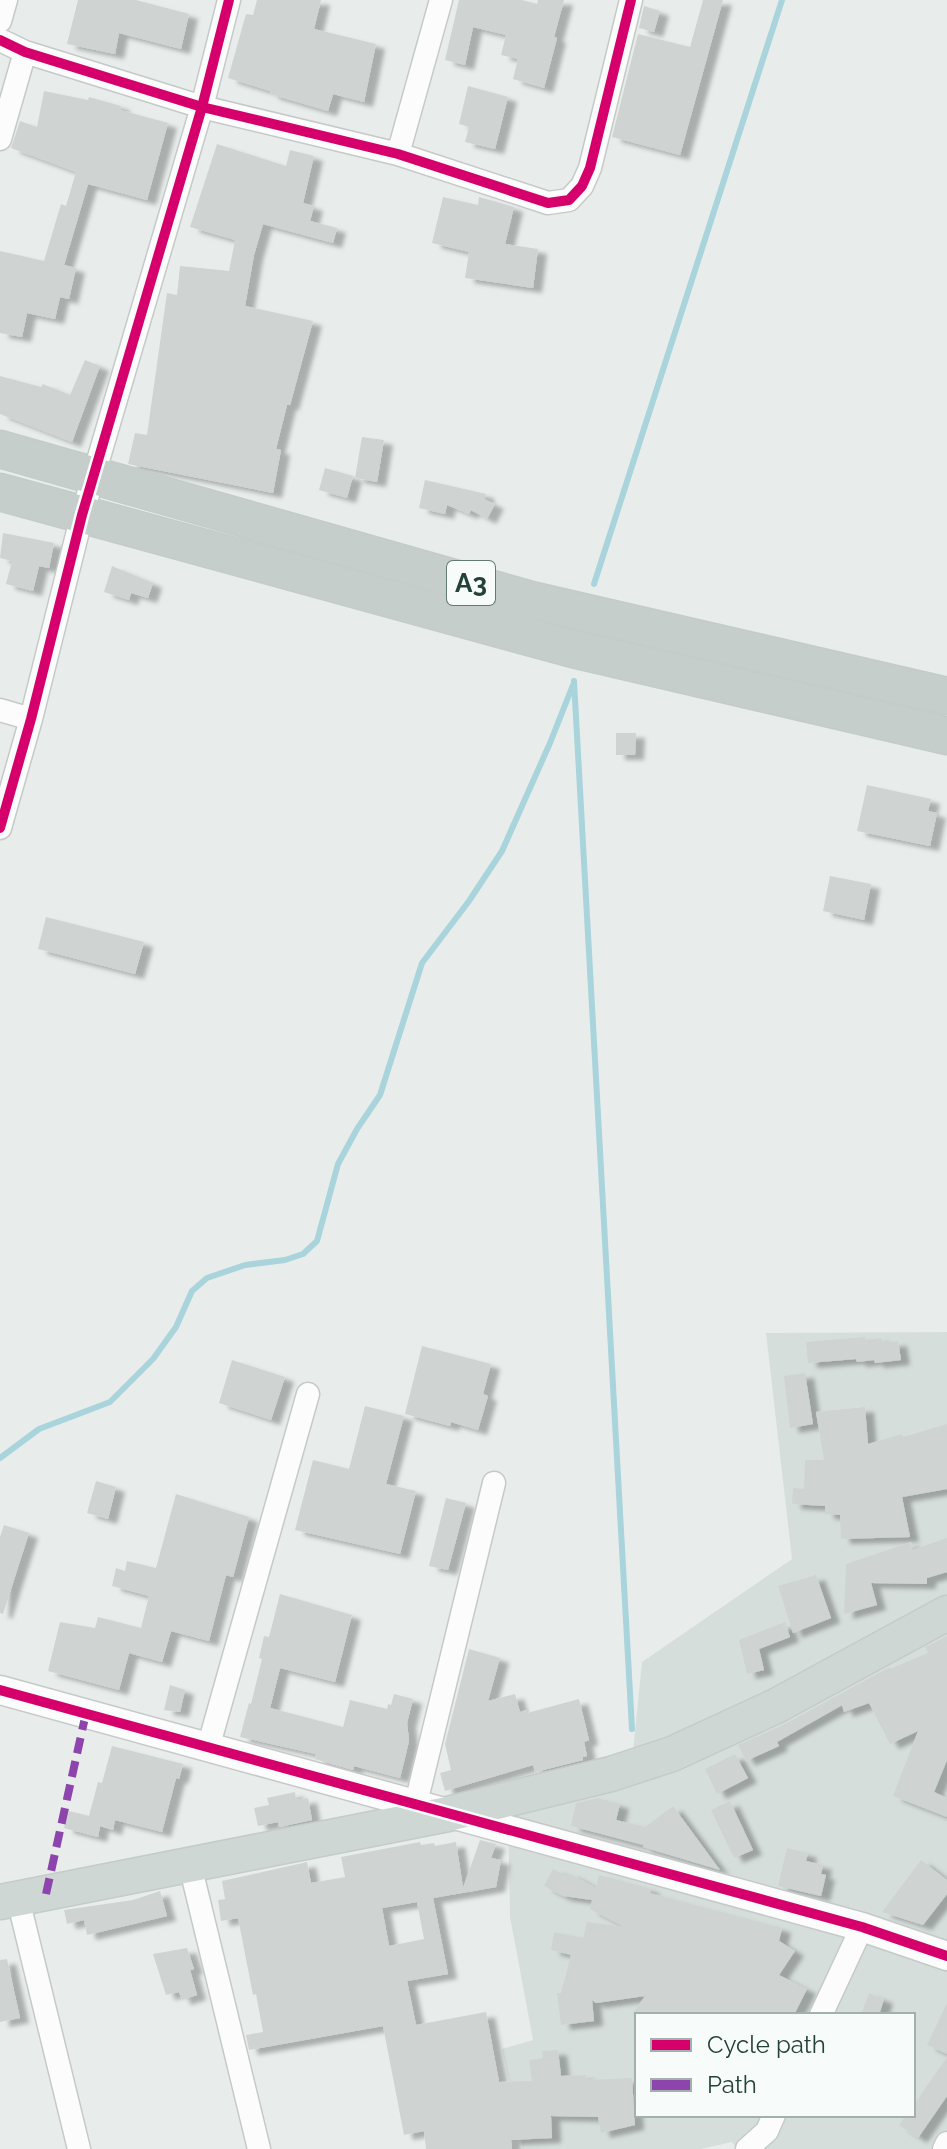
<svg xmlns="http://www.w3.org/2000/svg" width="947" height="2149" font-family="Raleway,sans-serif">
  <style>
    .built { fill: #d6dedb; fill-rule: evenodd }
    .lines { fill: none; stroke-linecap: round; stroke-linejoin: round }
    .stream { stroke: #a9d4db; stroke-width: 6 }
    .building { fill: #cfd4d2; fill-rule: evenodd; filter: url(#shadow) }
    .minor-casing { stroke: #c5cac8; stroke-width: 25 }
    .tertiary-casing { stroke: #c5cac8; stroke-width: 31 }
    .primary-casing { stroke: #c3ccc9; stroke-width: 37 }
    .trunk-casing { stroke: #c3ccc9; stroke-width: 39 }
    .minor { stroke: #fcfcfc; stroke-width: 22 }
    .tertiary { stroke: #fcfcfc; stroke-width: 28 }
    .primary { stroke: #cfd7d5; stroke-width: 34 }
    .trunk { stroke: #c6cecc; stroke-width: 36 }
    .quiet { stroke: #8e44ad; stroke-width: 8; stroke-dasharray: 16 8; stroke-linecap: butt }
    .cycleway-casing { stroke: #f7fbf9; stroke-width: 15 }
    .cycleway { stroke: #d6006c; stroke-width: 10 }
    .labels { text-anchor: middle; stroke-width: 8; stroke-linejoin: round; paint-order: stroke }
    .shield { fill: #f7fbf9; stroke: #637a73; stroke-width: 2 }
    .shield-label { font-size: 26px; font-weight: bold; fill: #24423a }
  </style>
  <defs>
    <filter id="shadow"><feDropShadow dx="9" dy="5" stdDeviation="2" flood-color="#0004"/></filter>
  </defs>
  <rect width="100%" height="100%" fill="#e8edeb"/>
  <path class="built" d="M947,1332V2149H737L732,2142L701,2149H523L502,2049L533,2040L510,1917L508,1810L632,1762L642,1662L792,1559L766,1333ZM637,2015H913V2115H637Z"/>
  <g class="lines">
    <path class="stream" d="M594,584L782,0
      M574,681L632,1729
      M0,1458L39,1429L110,1402L153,1359L176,1327L192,1291L207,1278L245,1265L285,1260L303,1254L317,1241L338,1164L357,1129L380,1095L422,963L469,901L502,851L550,743L573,685"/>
  </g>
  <path class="building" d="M78,0H136L189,14L181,49L119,33L115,54L67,44Z
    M257,0H321L314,29L376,44L364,102L333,94L328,111L270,94V91L228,78L246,14L253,15Z
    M459,0H522L537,4L538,0H564L554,37L557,38L544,88L513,79L518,59L501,55L506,35L473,27L465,65L445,60Z
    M703,0H723L680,155L612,137L638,34L690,47Z
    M644,6L660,11L654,32L639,28Z
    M468,86L508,97L495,149L465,142L469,127L459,124Z
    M44,91L88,100L89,97L121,106L120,110L168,123L147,200L88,184L64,265L76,268L69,299L60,297L55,319L27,313L22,337L0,333V251L44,261L61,204L66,206L76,172L11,148L20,121L37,127Z
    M217,144L286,166L290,150L314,156L303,203L314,206L310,221L337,228L333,243L263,224L254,255L245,306L313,321L290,405H287L276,449L281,450L273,493L128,464L135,433L147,435L167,293L177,295L180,266L229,271L235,240L190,227Z
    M443,197L478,205L479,197L514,207L505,244L538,249L533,288L465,278L469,252L432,243Z
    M85,360L100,366L72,442L0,414V376L41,387L43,384L70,395Z
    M362,437L384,440L377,482L355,478Z
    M325,468L353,476L347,498L319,490Z
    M425,480L486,494L484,499L495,504L487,519L471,510L469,514L447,505L445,514L419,508Z
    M3,533L54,543L49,568L39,566L33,591L6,584L12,561L0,558Z
    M112,566L153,583L148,598L131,593L129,600L104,592Z
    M616,733H636L635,755H616Z
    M867,785L931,799L928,811L937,813L930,846L857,831Z
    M830,876L871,884L864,920L823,911Z
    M46,917L144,942L135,974L38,949Z
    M865,1337V1340L881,1338L882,1343L898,1341L901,1360L875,1363L874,1360L857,1362L856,1359L808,1363L806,1342Z
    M422,1346L491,1364L483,1394L488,1396L478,1430L451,1422L450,1426L405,1414Z
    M232,1360L285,1377L271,1420L219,1403Z
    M805,1373L813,1424L790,1428L784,1376Z
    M365,1406L404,1416L386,1484L416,1491L400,1554L295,1530L313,1460L349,1469Z
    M865,1407L868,1444L902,1434L903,1437L947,1424V1489L902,1497L910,1537L841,1539L840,1515L825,1514V1506L792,1504L793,1488L804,1489L805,1460H824L816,1412Z
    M96,1481L116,1487L108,1519L87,1513Z
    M176,1494L249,1517L233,1577L226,1575L209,1641L171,1631L162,1662L129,1653L119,1690L48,1671L60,1622L95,1628L98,1617L141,1628L149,1596L112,1586L116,1568L125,1571L127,1561L156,1568Z
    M446,1498L466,1503L448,1570L429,1566Z
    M4,1525L29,1533L3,1614L0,1613V1537Z
    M947,1538V1572L927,1578V1584L871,1583L877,1605L844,1614L846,1564L911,1542L912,1550Z
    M816,1575L831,1618L793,1633L778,1586Z
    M280,1594L352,1615L335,1682L280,1668L270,1708L343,1727L350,1700L387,1709L388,1704L391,1705L394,1694L413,1699L407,1723L409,1741L400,1778L354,1766L353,1770L315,1759L316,1754L240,1737L249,1703L251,1704L262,1659L259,1658L264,1636L269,1637Z
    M785,1622L790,1637L759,1649L764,1670L747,1674L739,1640Z
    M947,1636V1760L934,1792L947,1798V1817L893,1796L918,1731L890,1744L869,1703L844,1712L842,1705L777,1742L779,1746L746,1761L738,1745L785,1724L890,1667V1669L928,1653L925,1647Z
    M469,1649L500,1658L488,1701L515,1694L520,1712L526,1710L527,1713L579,1699L589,1740L584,1742L587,1756L583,1757V1760L535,1772L533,1765L445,1791L440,1773L451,1770L445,1744Z
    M170,1685L185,1690L180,1712L164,1710Z
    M112,1746L183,1764L179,1779L176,1778L162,1832L115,1820L113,1830L100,1826L98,1837L64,1828L69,1811L89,1816L98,1782L102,1783Z
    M735,1754L748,1778L717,1794L705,1769Z
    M295,1792L296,1800L308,1798L312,1820L279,1827L278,1822L258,1826L254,1808L269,1805L267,1798Z
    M598,1798L620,1804L616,1820L645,1827L673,1806L720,1870L643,1847V1845L571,1826L576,1803Z
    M730,1801L753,1850L734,1858L711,1810Z
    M480,1840L496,1844L491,1858L501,1860L496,1887L433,1898L448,1974L407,1981L416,2025L486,2012L499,2082L532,2081L529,2060L543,2058L542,2051L558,2050L561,2076L586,2075L587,2080L632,2078L635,2125L601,2133L598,2117L551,2116L552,2138L511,2140L512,2149H426L424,2131L404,2135L383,2026L249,2050L246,2035L263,2032L256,1994L253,1995L238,1918L221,1921L218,1900L225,1899L222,1881L307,1862L311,1883L345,1877L341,1857L420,1842L421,1845L434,1843L435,1846L456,1842L463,1888ZM417,1902L424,1939L389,1946L382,1908Z
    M787,1848L808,1853L806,1861L823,1865L821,1874L826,1875L821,1896L778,1886Z
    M921,1860L947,1880V1894L923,1925L882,1912Z
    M553,1869L568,1876L569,1873L596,1888L599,1875L651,1889L650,1893L782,1928L779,1941L795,1951L779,1975L807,1989L794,2015H632L645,1996L596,2003L592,2000L594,2021L561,2025L557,1993H561L571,1955L551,1950L554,1932L583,1938L587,1922L624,1927L590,1909L592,1900L563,1896L544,1886Z
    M160,1891L167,1916L87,1935L84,1920L67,1924L64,1910L133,1900Z
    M187,1948L194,1969L190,1970L197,1995L182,2000L179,1992L166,1995L153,1954Z
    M7,1959L20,2018L0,2022V1960Z
    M869,1993L884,1999L879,2015H861Z
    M947,2003V2054L927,2045Z
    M947,2057V2096L918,2138L899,2125L906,2115H913V2106Z"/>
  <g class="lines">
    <defs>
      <path id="minor" d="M0,21L6,0
        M0,40L25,52L202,107L398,154L548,203L569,200L582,186L590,168L631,0
        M0,139L25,52
        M398,154L441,0
        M0,710L31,719
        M0,828L31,719L82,515L202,107L229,0
        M208,1748L308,1394
        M416,1803L494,1483
        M190,1865L259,2149
        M18,1899L79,2149
        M821,2015L862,1927
        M747,2149L767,2131L774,2115
        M944,2149L947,2143"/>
      <path id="tertiary" d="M0,1690L862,1927L947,1956"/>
      <path id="primary" d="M0,1902L448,1814L611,1774L672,1754L776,1706L947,1613"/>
      <path id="trunk" d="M0,449L531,600L947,696
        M0,492L573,649L947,736"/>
    </defs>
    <use href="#minor" class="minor-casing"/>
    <use href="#tertiary" class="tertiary-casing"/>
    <use href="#primary" class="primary-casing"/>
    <use href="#trunk" class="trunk-casing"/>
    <use href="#minor" class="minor"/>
    <use href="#tertiary" class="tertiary"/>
    <use href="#primary" class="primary"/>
    <use href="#trunk" class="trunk"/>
    <path class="quiet" d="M46,1894L86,1713"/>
    <defs>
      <path id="cycleway" d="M0,40L25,52L202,107L398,154L548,203L569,200L582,186L590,168L631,0
        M0,828L31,719L82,515L202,107L229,0
        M0,1690L862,1927L947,1956"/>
    </defs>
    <use href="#cycleway" class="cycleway-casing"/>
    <use href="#cycleway" class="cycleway"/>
  </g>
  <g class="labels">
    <rect class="shield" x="447" y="561" width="48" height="44" rx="6"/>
    <g class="shield-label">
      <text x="471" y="592">A3</text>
    </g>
  </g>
  <rect x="635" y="2013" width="280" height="104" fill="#f7fbf9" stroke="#a3b1ad" stroke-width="2"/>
  <rect x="651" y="2039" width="40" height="12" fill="#d6006c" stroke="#a3b1ad" stroke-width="2"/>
  <text x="707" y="2053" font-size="24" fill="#24423a">Cycle path</text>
  <rect x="651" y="2079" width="40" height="12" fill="#8e44ad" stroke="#a3b1ad" stroke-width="2"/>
  <text x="707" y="2093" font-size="24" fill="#24423a">Path</text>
</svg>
